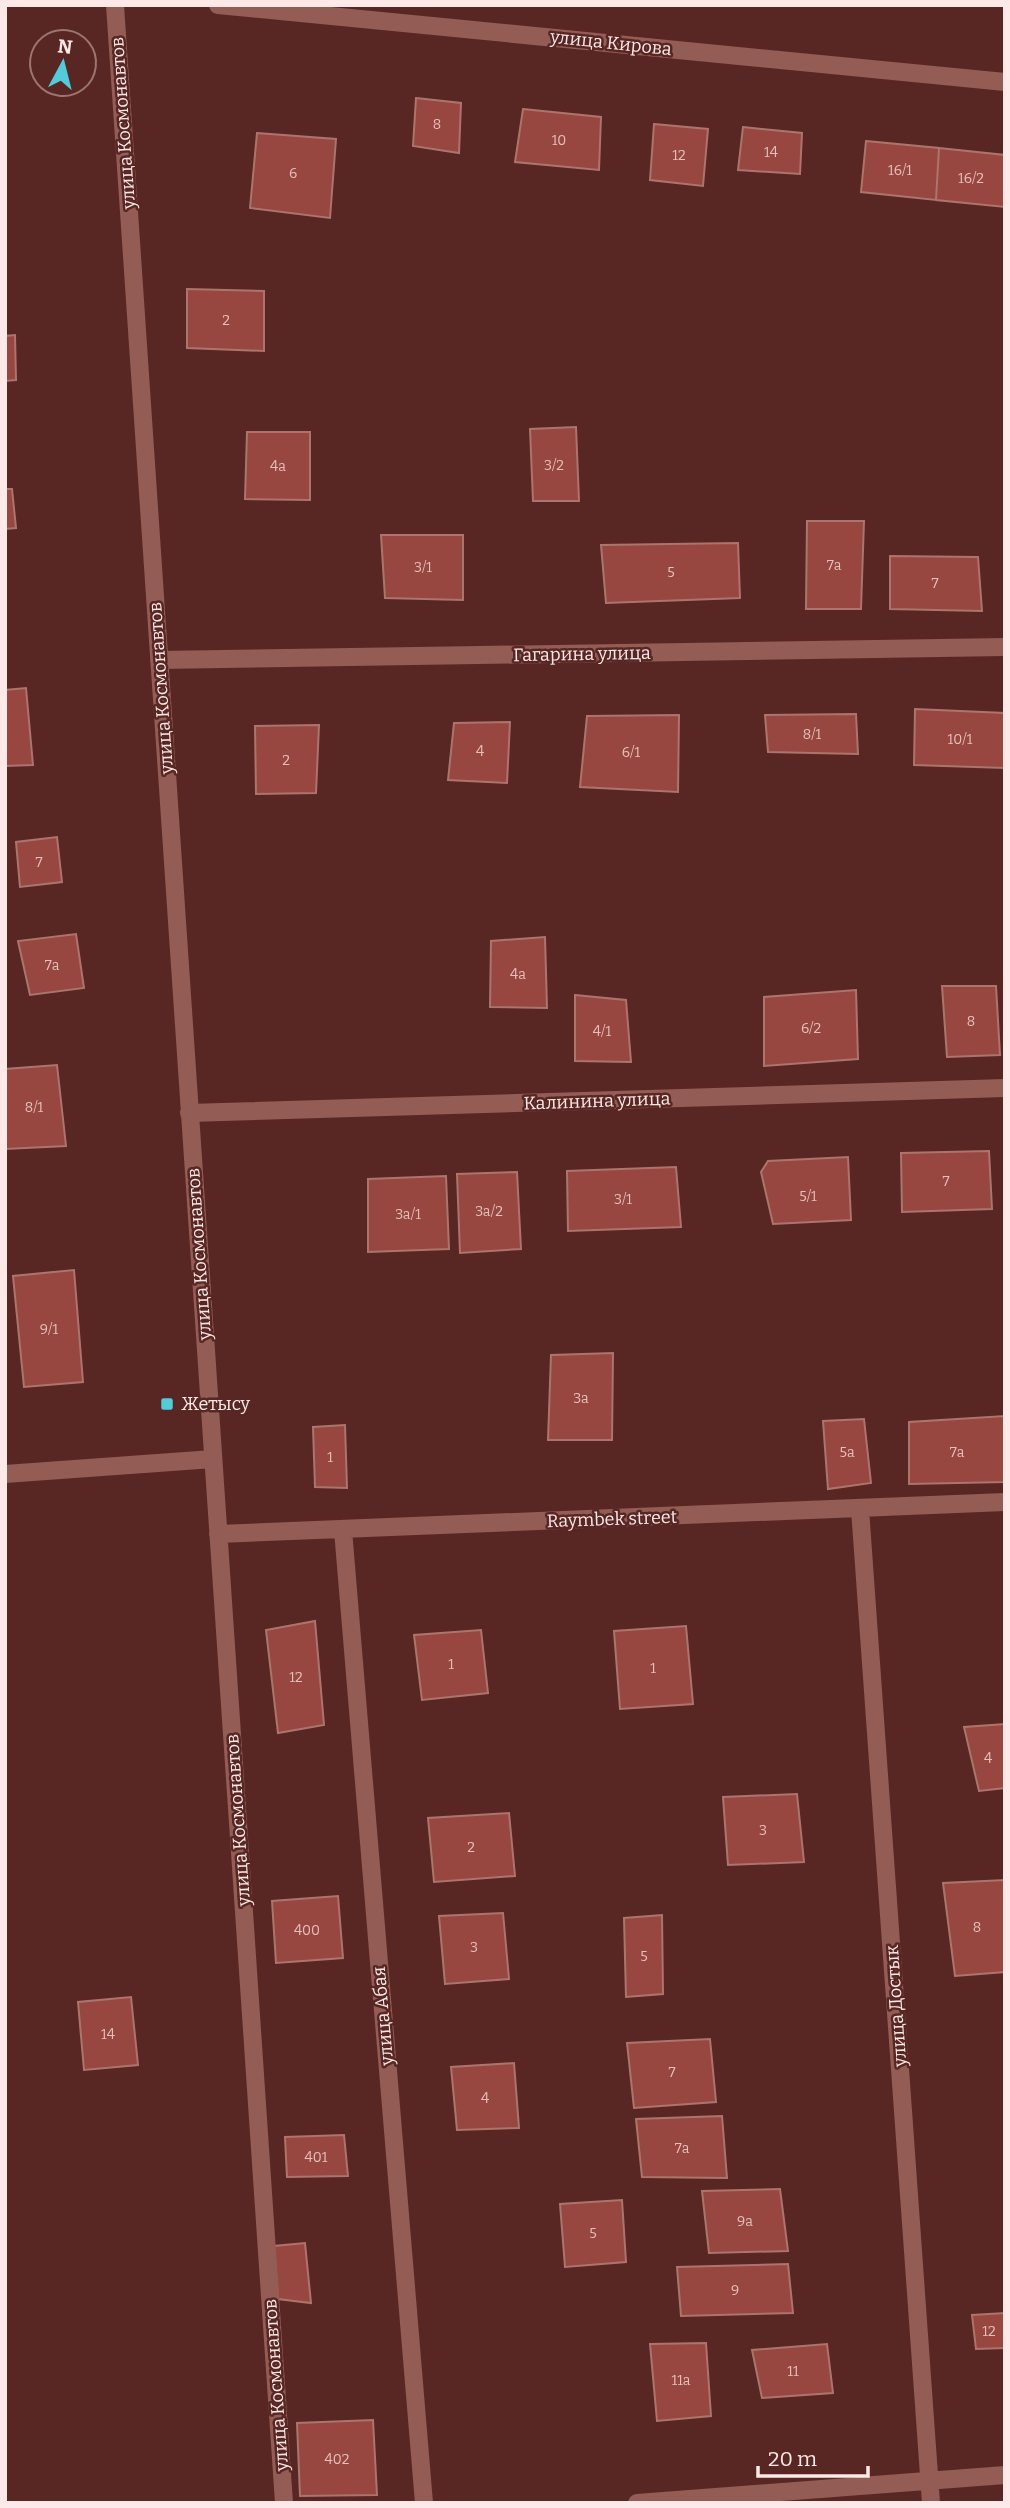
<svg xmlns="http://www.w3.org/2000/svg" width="1010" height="2508" font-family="Bitter,serif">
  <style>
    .building { fill: #97473f; stroke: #ad746d; stroke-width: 2 }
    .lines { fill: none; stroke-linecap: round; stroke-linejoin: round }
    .minor { stroke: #935c55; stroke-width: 18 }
    .tertiary { stroke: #935c55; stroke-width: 18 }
    .poi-dot { fill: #53cbda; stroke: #582723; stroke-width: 2.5 }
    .labels { text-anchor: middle; stroke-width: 5; stroke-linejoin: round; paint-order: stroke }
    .number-label { font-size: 14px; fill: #e4c0bd }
    .street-label { font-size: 18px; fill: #fde9e7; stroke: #582723 }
    .poi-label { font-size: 18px; fill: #fde9e7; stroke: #582723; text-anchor: start }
  </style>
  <rect width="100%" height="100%" fill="#582723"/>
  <path class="building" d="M416,98L461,103L459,153L413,146Z
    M523,109L601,117L599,170L515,162Z
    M654,124L708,129L703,186L650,180Z
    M743,127L802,133L800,174L738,170Z
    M257,133L336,139L330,218L250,208Z
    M866,141L939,148L936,200L861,192Z
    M939,148L1005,155V207L936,200Z
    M187,289L264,291V351L187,348Z
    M15,335L16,380L5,381V336Z
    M576,427L579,501H533L530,429Z
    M247,432H310V500L245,499Z
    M5,489H12L16,528L5,529Z
    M807,521H864L861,609H806Z
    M381,535H463V600L385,598Z
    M738,543L740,598L606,603L601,545Z
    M890,556L978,557L982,611L890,609Z
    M26,688L33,765L5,766V690Z
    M915,709L1005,713V768L914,765Z
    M856,714L858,754L768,752L765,715Z
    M679,715L678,792L580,787L587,716Z
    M510,722L507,783L448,780L454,723Z
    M319,725L316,793L256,794L255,726Z
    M57,837L62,882L20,887L16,842Z
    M76,934L84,988L30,995L18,941Z
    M545,937L547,1008L490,1007L491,941Z
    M942,986H996L1000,1055L947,1057Z
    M856,990L858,1059L764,1066V997Z
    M575,995L626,1000L631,1062L575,1061Z
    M57,1065L66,1146L5,1149V1069Z
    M989,1151L992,1209L902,1212L901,1153Z
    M848,1157L851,1220L773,1224L761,1172L768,1161Z
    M676,1167L681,1227L568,1231L567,1171Z
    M517,1172L521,1249L460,1253L457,1174Z
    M446,1176L449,1249L368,1252V1179Z
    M74,1270L83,1382L24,1387L13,1276Z
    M613,1353L612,1440H548L551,1355Z
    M1005,1416V1482L909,1484V1422Z
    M864,1419L871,1483L828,1489L823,1421Z
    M345,1425L347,1488L315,1487L313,1427Z
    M315,1621L324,1725L278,1733L266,1630Z
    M686,1626L693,1704L620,1709L614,1631Z
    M481,1630L488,1693L422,1700L414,1635Z
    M1005,1724V1788L979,1791L964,1727Z
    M797,1794L804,1862L728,1865L723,1797Z
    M509,1813L515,1876L434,1882L428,1818Z
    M1005,1880V1972L955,1976L943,1883Z
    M338,1896L343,1958L276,1963L272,1901Z
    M503,1913L509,1979L445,1984L439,1916Z
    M662,1915L663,1994L626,1997L624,1918Z
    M131,1997L138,2065L84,2070L78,2002Z
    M710,2039L716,2102L634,2108L627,2043Z
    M514,2063L519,2128L457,2130L451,2067Z
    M722,2116L727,2178L642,2177L636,2119Z
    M344,2135L348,2176L287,2177L285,2137Z
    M780,2189L788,2251L709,2253L702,2191Z
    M622,2200L626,2262L565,2267L560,2204Z
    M305,2243L311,2303L278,2299L274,2246Z
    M788,2264L793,2313L681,2316L677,2267Z
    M1005,2313V2348L976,2349L972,2315Z
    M706,2343L711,2416L657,2421L650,2344Z
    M827,2344L833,2393L762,2398L752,2350Z
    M373,2420L377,2495L300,2496L297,2423Z"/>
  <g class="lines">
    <path class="minor" d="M115,5L284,2503
      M159,660L1005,647
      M189,1113L1005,1088
      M5,1474L213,1459
      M860,1509L931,2503
      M343,1530L424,2503
      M218,1534L1005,1502
      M637,2503L1005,2475"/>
    <path class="tertiary" d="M218,5L1005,82"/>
  </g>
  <rect class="poi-dot" x="160" y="1397" width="14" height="14" rx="3.5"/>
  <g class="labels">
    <g class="number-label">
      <text x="437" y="129">8</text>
      <text x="559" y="145">10</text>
      <text x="771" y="157">14</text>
      <text x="679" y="160">12</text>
      <text x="900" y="175">16/1</text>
      <text x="293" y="178">6</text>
      <text x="971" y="183">16/2</text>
      <text x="226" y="325">2</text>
      <text x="554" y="470">3/2</text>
      <text x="278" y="471">4а</text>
      <text x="834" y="570">7а</text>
      <text x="423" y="572">3/1</text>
      <text x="671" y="577">5</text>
      <text x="935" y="588">7</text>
      <text x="812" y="739">8/1</text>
      <text x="960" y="744">10/1</text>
      <text x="480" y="756">4</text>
      <text x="631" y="757">6/1</text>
      <text x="286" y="765">2</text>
      <text x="39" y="867">7</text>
      <text x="52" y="970">7а</text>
      <text x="518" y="979">4а</text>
      <text x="971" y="1026">8</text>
      <text x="811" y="1033">6/2</text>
      <text x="602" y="1036">4/1</text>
      <text x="34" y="1112">8/1</text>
      <text x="946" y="1186">7</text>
      <text x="808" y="1201">5/1</text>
      <text x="623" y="1204">3/1</text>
      <text x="489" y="1216">3а/2</text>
      <text x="408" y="1219">3а/1</text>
      <text x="49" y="1334">9/1</text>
      <text x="581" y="1403">3а</text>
      <text x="847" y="1457">5а</text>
      <text x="957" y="1457">7а</text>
      <text x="330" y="1462">1</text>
      <text x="451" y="1669">1</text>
      <text x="653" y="1673">1</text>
      <text x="296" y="1682">12</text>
      <text x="988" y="1763">4</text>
      <text x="763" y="1835">3</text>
      <text x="471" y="1852">2</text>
      <text x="977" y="1932">8</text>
      <text x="307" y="1935">400</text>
      <text x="474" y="1952">3</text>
      <text x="644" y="1961">5</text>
      <text x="108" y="2039">14</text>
      <text x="672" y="2077">7</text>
      <text x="485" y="2103">4</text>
      <text x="682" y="2153">7а</text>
      <text x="316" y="2162">401</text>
      <text x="745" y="2226">9а</text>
      <text x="593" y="2238">5</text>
      <text x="735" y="2295">9</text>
      <text x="989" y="2336">12</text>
      <text x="793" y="2376">11</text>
      <text x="681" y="2385">11а</text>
      <text x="337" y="2464">402</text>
    </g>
    <g class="street-label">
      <text transform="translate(611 43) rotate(6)" y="6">улица Кирова</text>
      <text transform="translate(123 123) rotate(-94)" y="6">улица Космонавтов</text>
      <text transform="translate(582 654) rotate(-1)" y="6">Гагарина улица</text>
      <text transform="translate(161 688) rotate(-94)" y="6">улица Космонавтов</text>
      <text transform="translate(597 1101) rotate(-2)" y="6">Калинина улица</text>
      <text transform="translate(199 1254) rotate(-94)" y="6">улица Космонавтов</text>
      <text transform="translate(612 1519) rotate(-2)" y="6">Raymbek street</text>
      <text transform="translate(238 1820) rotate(-94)" y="6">улица Космонавтов</text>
      <text transform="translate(896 2006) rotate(-94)" y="6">улица Достык</text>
      <text transform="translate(383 2016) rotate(-95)" y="6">улица Абая</text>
      <text transform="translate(276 2385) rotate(-94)" y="6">улица Космонавтов</text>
    </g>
    <g class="poi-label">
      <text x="181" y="1410">Жетысу</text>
    </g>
  </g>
  <rect width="1010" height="2508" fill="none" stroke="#fde9e7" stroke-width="14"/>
  <g transform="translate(63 63) rotate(7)"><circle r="33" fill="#582723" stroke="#9a7571" stroke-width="2"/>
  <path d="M0-5L12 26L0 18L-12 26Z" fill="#53cbda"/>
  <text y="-10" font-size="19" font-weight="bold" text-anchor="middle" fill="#fde9e7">N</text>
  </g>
  <path d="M758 2466v10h110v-10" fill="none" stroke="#fde9e7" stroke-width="3.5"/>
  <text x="768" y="2466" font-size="21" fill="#fde9e7" stroke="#582723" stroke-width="5" paint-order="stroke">20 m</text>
</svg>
